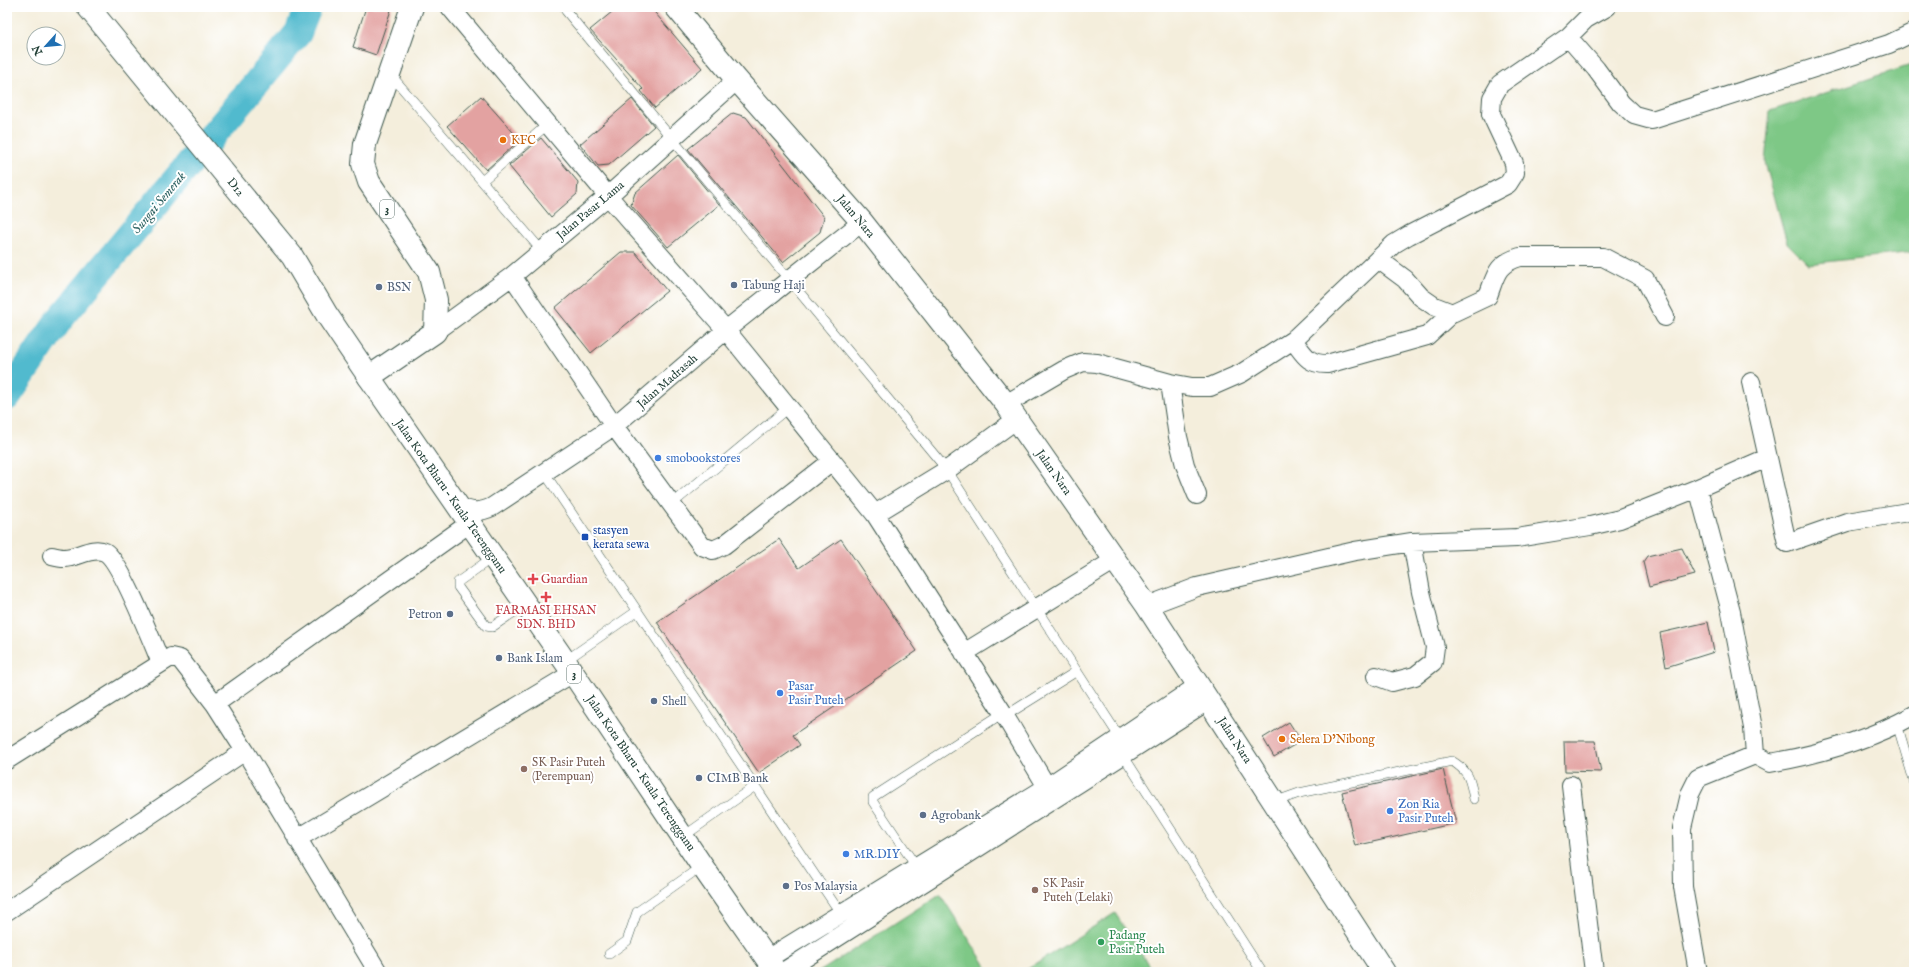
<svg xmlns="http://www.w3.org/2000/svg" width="1921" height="979" font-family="'IM FELL English',serif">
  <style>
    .green { fill: #7ec886; stroke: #4e825d }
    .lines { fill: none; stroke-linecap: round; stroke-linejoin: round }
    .river { stroke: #51bace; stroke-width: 28 }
    .building { fill: #e3a2a1 }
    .service-casing { stroke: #3f584d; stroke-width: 10 }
    .minor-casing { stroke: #3f584d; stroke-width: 20 }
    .tertiary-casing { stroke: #3f584d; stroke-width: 24 }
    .secondary-casing { stroke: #3f584d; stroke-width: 24 }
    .primary-casing { stroke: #3f584d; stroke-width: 24 }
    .service { stroke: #fff; stroke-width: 9 }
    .minor { stroke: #fff; stroke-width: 18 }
    .tertiary { stroke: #fff; stroke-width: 22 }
    .secondary { stroke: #fff; stroke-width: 22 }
    .primary { stroke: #fff; stroke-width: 22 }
    .food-dot { fill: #e8710a; stroke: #fff; stroke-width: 1.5 }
    .service-dot { fill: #5c6f8a; stroke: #fff; stroke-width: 1.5 }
    .shop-dot { fill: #3f7fe0; stroke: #fff; stroke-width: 1.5 }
    .transit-dot { fill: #1a4fb4; stroke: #fff; stroke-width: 1.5 }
    .health-dot { fill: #e0444e; stroke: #fff; stroke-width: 1.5 }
    .education-dot { fill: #8d6e63; stroke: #fff; stroke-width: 1.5 }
    .leisure-dot { fill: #2e9e5b; stroke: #fff; stroke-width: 1.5 }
    .labels { text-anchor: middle; stroke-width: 4; stroke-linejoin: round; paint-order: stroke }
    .shield { fill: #fff; stroke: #627771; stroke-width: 1 }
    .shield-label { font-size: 11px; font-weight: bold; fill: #1f3d34 }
    .food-label { font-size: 12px; fill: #c56008; stroke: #fff; text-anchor: start }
    .street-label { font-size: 12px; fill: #1f3d34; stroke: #fff }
    .service-label { font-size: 12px; fill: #4e5e75; stroke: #fff; text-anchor: start }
    .shop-label { font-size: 12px; fill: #366cbe; stroke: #fff; text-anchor: start }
    .transit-label { font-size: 12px; fill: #164399; stroke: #fff; text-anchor: start }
    .health-label { font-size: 12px; fill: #be3a42; stroke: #fff; text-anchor: start }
    .education-label { font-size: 12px; fill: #785e54; stroke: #fff; text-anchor: start }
    .leisure-label { font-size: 12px; fill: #27864d; stroke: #fff; text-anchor: start }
    .water-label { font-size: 13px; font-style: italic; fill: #2e6262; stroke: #fff }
  </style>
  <rect width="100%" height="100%" fill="#fff"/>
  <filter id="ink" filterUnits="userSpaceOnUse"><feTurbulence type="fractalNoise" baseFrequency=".025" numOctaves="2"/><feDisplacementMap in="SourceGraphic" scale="8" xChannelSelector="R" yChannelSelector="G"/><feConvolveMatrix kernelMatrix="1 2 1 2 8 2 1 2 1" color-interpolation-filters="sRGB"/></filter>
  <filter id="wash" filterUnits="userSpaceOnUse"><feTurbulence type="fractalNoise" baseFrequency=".012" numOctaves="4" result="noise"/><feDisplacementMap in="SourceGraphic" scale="16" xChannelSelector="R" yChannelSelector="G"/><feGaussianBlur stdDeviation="0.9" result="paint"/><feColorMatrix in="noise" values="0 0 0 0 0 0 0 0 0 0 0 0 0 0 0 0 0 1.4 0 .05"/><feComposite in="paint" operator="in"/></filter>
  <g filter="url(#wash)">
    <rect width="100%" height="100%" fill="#f4eedc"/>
    <path class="green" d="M1914,64V252L1808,264L1787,243L1765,162L1770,111Z
      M940,894L990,972H819Z
      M1115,913L1153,972H1023Z"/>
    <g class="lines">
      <path class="river" d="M7,397L60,319L298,33L308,7"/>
    </g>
    <g id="blocks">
      <path class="building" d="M366,7H392L376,55L353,47Z
        M618,7H650L702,68L655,108L641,91L643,89L590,30Z
        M481,96L520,140L486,170L447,126Z
        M632,99L654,126L609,165L598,166L580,144Z
        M733,113L746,117L824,217L820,232L783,262L688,149Z
        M541,138L578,182L577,194L551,217L509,166Z
        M678,155L719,205L668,247L631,205L635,193Z
        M621,252H635L667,291L591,353L555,308Z
        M779,539L799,568L841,539L917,651L793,735L800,745L759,773L657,622Z
        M1682,548L1695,575L1649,587L1643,562L1647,556Z
        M1708,622L1714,652L1666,667L1660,633Z
        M1289,722L1301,741L1274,757L1263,738Z
        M1564,741H1595L1601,772L1565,771Z
        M1443,769L1456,823L1355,846L1342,792Z"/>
    </g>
  </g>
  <g filter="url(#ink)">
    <use href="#blocks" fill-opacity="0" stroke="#3f584d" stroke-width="1"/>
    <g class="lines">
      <defs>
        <path id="service" d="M565,7L566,11L947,470L1120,738
          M390,74L542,251
          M482,181L548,124
          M544,472L841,914
          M672,504L789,407
          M493,557L458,582V587L486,626L492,627L526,604
          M565,661L637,611
          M1005,716L1077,671
          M1897,724L1914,781
          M1123,755L1262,972
          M1274,802L1299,793L1452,761C1470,772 1470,780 1474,799
          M684,836L755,786
          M917,868L873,802V797L1003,713
          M609,954L627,941L637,912L702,866"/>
        <path id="minor" d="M450,7L608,196L726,330L875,514L1003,713L1047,787
          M1568,37L1586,19L1607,7
          M1378,259L1405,279L1421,297L1434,306L1452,313L1488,296C1496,275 1496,264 1520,257H1603L1645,279L1665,317
          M512,276L614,426L702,546L713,550L724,545L832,461
          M435,332L512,276L608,196L737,80
          M1293,340C1304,354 1307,364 1327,364L1427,336L1452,313
          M1751,382L1787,543L1847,522L1914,511
          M1170,383L1178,437L1185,465L1197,495
          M1006,404L1064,370L1083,362L1097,363L1170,383L1192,387H1210L1242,373L1293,340L1394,244L1409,235L1508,184L1515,173L1514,163L1491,114L1492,98L1500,84L1568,37L1596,69L1621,103L1634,115L1652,120L1889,44L1914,32
          M1698,488L1767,458
          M459,507C472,512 479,513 492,507L614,426L726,330L862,222
          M875,514L947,470L1017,419
          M52,556C56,557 60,558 64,558C77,558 92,546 105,552C120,560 153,644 161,663
          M1147,606L1197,587L1355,551L1412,542L1517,538L1590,526L1620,519L1698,488L1731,612L1753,728L1755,755L1698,778L1690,794L1682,828L1683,887L1698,972
          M964,653L1115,560
          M1376,676L1392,682L1415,676L1433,662L1435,647L1421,592L1412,542
          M215,704L470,523
          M1755,755L1770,763C1821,754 1869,740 1914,715
          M7,760L171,657L180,659L215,704L245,751L378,972
          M1571,785L1594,972
          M297,839L573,673
          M7,911L245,751
          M767,959L1047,787L1199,685
          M783,972L1209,700"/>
        <path id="tertiary" d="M88,7L292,256L327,315L369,377"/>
        <path id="secondary" d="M676,7L737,80L862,222L1006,404L1147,606L1384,972"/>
        <path id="primary" d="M412,7L365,144L363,164L369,182L429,272L436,300L435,332L369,377L573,673L702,866L776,972"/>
      </defs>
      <use href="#service" class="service-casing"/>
      <use href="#minor" class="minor-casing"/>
      <use href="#tertiary" class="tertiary-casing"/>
      <use href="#secondary" class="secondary-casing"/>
      <use href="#primary" class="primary-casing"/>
      <use href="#service" class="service"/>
      <use href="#minor" class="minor"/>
      <use href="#tertiary" class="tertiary"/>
      <use href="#secondary" class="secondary"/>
      <use href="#primary" class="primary"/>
    </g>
  </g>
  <g class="food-dot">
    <circle cx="503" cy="140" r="4"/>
    <circle cx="1282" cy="739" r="4"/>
  </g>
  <g class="service-dot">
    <circle cx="734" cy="285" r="4"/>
    <circle cx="379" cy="287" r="4"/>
    <circle cx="450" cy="614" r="4"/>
    <circle cx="499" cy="658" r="4"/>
    <circle cx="654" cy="701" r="4"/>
    <circle cx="699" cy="778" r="4"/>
    <circle cx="923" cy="815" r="4"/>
    <circle cx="786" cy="886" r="4"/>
  </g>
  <g class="shop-dot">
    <circle cx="658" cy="458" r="4"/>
    <circle cx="780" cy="693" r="4"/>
    <circle cx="1390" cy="811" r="4"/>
    <circle cx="846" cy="854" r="4"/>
  </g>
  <rect class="transit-dot" x="581" y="533" width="8" height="8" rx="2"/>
  <g class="health-dot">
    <path d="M531 573h4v4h4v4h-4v4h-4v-4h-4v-4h4z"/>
    <path d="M544 591h4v4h4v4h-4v4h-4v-4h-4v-4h4z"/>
  </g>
  <g class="education-dot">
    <circle cx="524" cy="769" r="4"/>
    <circle cx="1035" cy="890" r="4"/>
  </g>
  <circle class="leisure-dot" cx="1101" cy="942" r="4"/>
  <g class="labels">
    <g class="shield">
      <rect x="380" y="200" width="14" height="18" rx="3"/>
      <rect x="567" y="665" width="14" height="18" rx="3"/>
    </g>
    <g class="shield-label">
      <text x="387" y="213">3</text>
      <text x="574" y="678">3</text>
    </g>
    <g class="food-label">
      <text x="511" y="144">KFC</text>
      <text x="1290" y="743">Selera D’Nibong</text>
    </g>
    <g class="street-label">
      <text transform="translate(236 187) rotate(51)" y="4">D12</text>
      <text transform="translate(590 210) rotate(-40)" y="4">Jalan Pasar Lama</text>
      <text transform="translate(856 216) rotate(50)" y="4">Jalan Nara</text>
      <text transform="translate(667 381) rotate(-41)" y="4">Jalan Madrasah</text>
      <text transform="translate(1054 472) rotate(55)" y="4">Jalan Nara</text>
      <text transform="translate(451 496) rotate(55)" y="4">Jalan Kota Bharu – Kuala Terengganu</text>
      <text transform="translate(1235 740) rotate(57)" y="4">Jalan Nara</text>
      <text transform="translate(641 773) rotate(56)" y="4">Jalan Kota Bharu – Kuala Terengganu</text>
    </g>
    <g class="service-label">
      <text x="742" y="289">Tabung Haji</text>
      <text x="387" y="291">BSN</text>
      <text x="442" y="618" text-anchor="end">Petron</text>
      <text x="507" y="662">Bank Islam</text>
      <text x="662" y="705">Shell</text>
      <text x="707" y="782">CIMB Bank</text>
      <text x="931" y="819">Agrobank</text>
      <text x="794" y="890">Pos Malaysia</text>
    </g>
    <g class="shop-label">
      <text x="666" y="462">smobookstores</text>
      <text x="788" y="690">Pasar<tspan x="788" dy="14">Pasir Puteh</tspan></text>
      <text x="1398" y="808">Zon Ria<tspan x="1398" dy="14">Pasir Puteh</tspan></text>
      <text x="854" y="858">MR.DIY</text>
    </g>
    <g class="transit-label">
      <text x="593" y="534">stasyen<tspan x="593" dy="14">kerata sewa</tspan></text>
    </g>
    <g class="health-label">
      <text x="541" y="583">Guardian</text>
      <text x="546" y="614" text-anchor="middle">FARMASI EHSAN<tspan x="546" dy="14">SDN. BHD</tspan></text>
    </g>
    <g class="education-label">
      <text x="532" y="766">SK Pasir Puteh<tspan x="532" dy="14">(Perempuan)</tspan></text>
      <text x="1043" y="887">SK Pasir<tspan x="1043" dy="14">Puteh (Lelaki)</tspan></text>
    </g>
    <g class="leisure-label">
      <text x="1109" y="939">Padang<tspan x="1109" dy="14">Pasir Puteh</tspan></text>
    </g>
    <g class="water-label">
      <text transform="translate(158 202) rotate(-50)" y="5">Sungai Semerak</text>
    </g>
  </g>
  <rect width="1921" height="979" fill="none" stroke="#fff" stroke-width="24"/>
  <g transform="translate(46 46) rotate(243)"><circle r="19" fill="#ffffff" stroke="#a5b1ae"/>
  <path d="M0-3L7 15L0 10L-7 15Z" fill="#1f6fb2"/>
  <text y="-6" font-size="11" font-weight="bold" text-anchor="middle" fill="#1f3d34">N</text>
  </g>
</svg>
